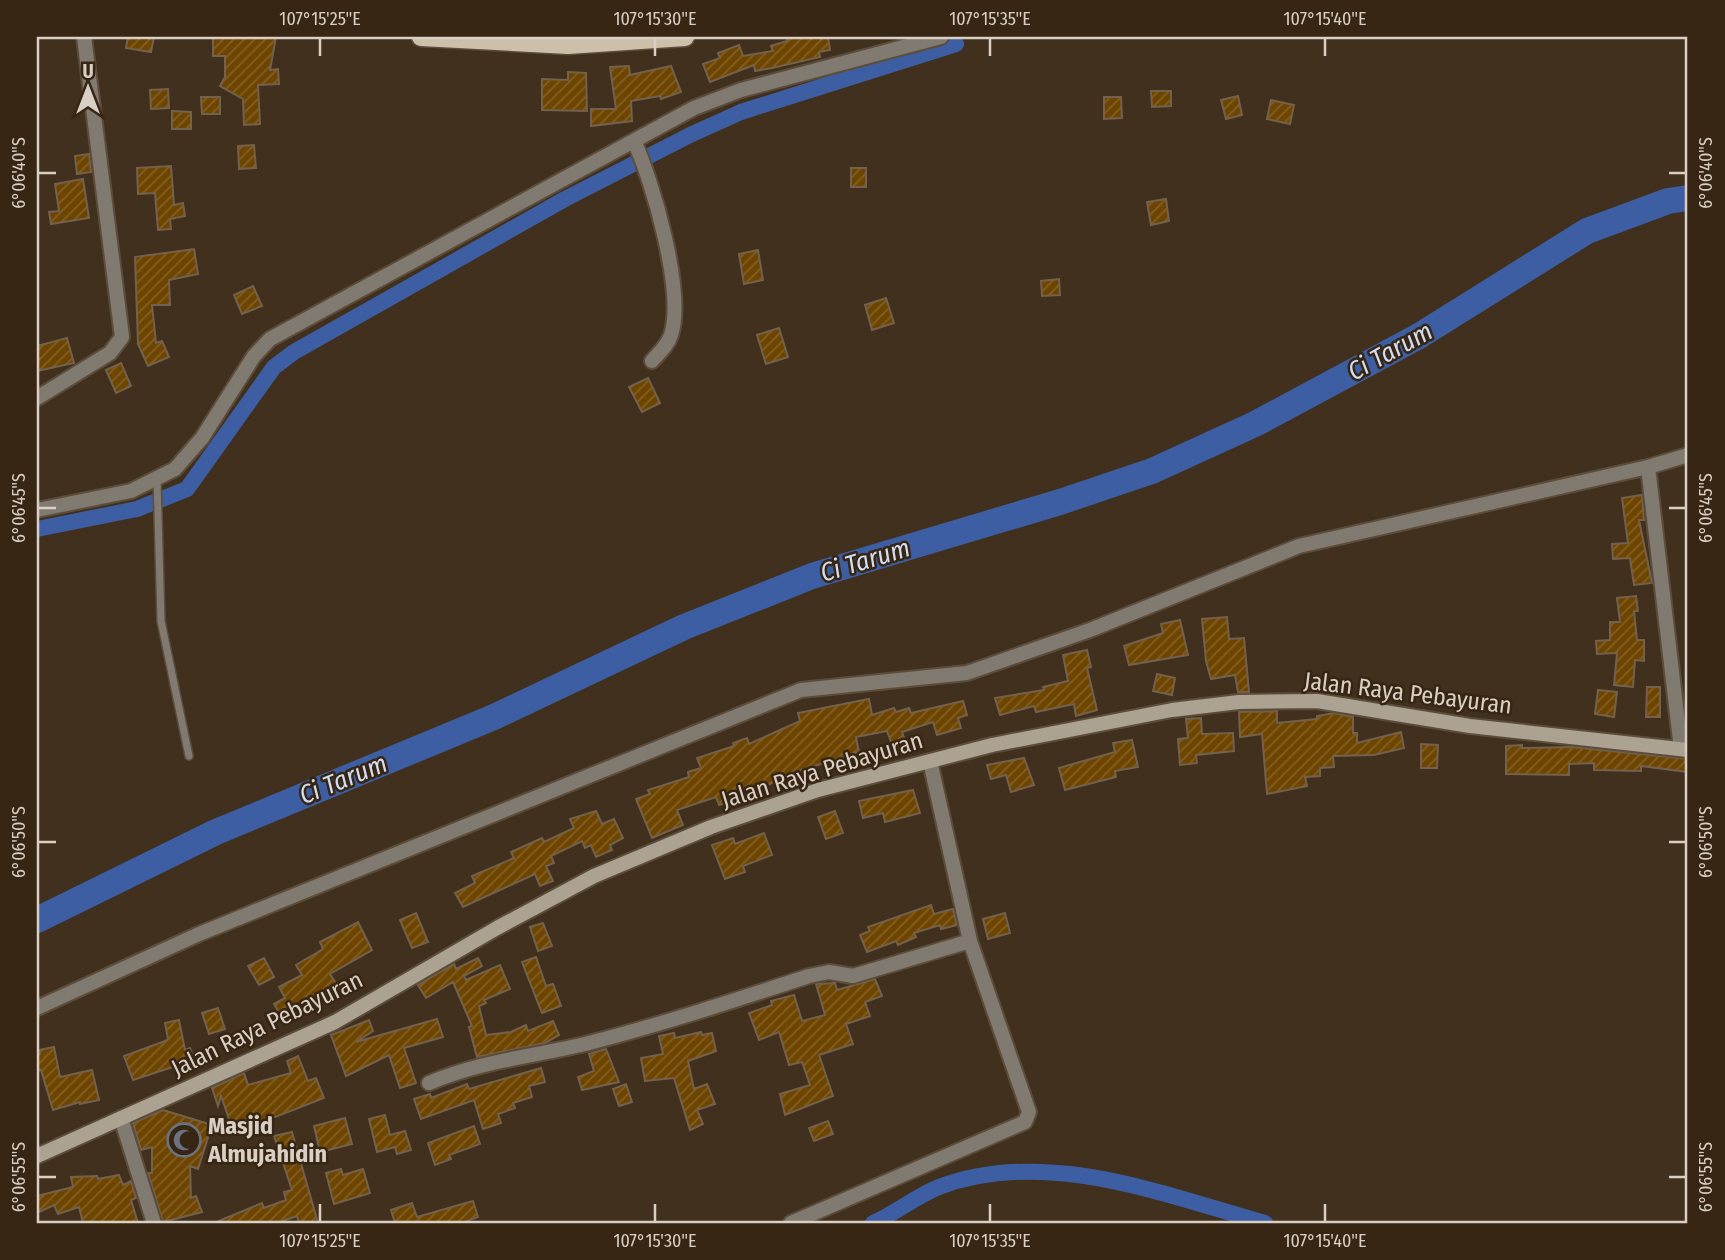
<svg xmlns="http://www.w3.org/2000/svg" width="1725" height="1260" font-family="'Fira Sans Condensed',sans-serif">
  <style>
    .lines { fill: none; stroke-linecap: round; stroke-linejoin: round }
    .canal { stroke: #3d5ea2; stroke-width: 16 }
    .river { stroke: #3d5ea2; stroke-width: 26 }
    .building { fill: url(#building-hatch); stroke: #73614c; stroke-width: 2 }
    .service-casing { stroke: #5c4d3b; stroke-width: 10 }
    .minor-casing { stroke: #5c4d3b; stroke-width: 18 }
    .secondary-casing { stroke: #5c4d3b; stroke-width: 18 }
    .primary-casing { stroke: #5c4d3b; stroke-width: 21 }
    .service { stroke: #807a70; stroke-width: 7 }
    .minor { stroke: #807a70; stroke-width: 14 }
    .secondary { stroke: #aba291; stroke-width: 14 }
    .primary { stroke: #ccc0aa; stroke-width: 18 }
    .ticks { fill: none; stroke: #dacfc4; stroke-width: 2.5 }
    .labels { text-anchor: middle; stroke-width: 5; stroke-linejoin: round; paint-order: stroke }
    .street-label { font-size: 24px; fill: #dacfc4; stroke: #362613 }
    .poi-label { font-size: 24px; font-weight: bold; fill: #dacfc4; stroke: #362613; text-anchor: start }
    .water-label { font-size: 26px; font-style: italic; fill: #d3ddf1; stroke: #362613 }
    .neatline { fill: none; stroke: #dacfc4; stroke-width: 2.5 }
    .ticks-label { font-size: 18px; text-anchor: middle; fill: #dacfc4 }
  </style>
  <defs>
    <pattern id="building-hatch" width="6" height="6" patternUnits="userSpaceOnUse" patternTransform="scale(1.75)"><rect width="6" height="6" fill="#6e4500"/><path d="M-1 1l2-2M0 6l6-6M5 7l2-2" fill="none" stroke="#825f24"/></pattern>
  </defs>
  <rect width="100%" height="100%" fill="#40301d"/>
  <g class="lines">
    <path class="canal" d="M37,529L137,509L187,489L274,367L294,352L565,199L690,135L741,112L956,44
      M873,1223C896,1213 916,1196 939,1187C1045,1147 1162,1194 1265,1223"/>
    <path class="river" d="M37,920L216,832L494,717L684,627L812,576L1060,502L1152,471L1255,424L1419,336L1587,231L1668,201L1688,198"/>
  </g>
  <path class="building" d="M128,37H154L151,52L126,48Z
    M213,37H276L270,70L278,69L279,84L258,85L260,124L244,125L243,99L220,86L225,77V56H213Z
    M787,37H828L830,50L819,52L820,57L772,68L755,71L754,65L710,82L703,64L720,58L718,53L739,45L743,56L773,51L771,46L787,41Z
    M629,66L630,75L671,66L681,92L661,99L660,96L631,101L632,121L591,126V109H616L610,67Z
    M568,72L586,73L587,111L542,110V79L568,80Z
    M168,89L169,108L151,109L150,90Z
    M1151,91H1171V106L1152,107Z
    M1238,96L1242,115L1226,119L1221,100Z
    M201,97H220V114H202Z
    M1104,97H1121L1122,118L1104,119Z
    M1271,100L1294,105L1290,124L1267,119Z
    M172,111L191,112V129H172Z
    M254,145L256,168L239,169L238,146Z
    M89,154L91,172L77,174L75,156Z
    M171,166L174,205L183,203L185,216L170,219L171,229L158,230L155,193L138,194L137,168Z
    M851,168H866V187H851Z
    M83,179L89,218L51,224L49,212L59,211L55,184Z
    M1166,199L1169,221L1151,225L1147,202Z
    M194,249L198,274L169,280L170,305H152L156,343L162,341L169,357L148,366L138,344L135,257Z
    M758,250L763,280L744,284L739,254Z
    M1059,279L1060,295L1042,296L1041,281Z
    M253,286L262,306L242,314L234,295Z
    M886,298L894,323L872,330L865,305Z
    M779,328L788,357L766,364L757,335Z
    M67,338L74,363L37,371V346Z
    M121,363L131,386L116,393L106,370Z
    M648,378L660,403L642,412L629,387Z
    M1642,495L1644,520H1639L1652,583L1634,585L1630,558L1613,559L1612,544L1628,543L1622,498Z
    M1636,596L1638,611H1634L1637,640H1644V661L1635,660L1633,687L1614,685L1617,653L1597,654L1596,641L1610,640V622H1620L1617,598Z
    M1227,617L1229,639L1244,638L1249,692H1238L1235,675L1211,679L1206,661L1202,619Z
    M1180,620L1188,655L1129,665L1124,646L1163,633L1161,624Z
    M1087,650L1091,667L1087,668L1097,710L1076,716L1074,704L1036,712L1034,706L1000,715L995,698L1044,690L1043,687L1068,681L1063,655Z
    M1157,674L1175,678L1172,695L1153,691Z
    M1647,687H1660V717H1646Z
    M1598,690L1617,692L1614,717L1595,714Z
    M869,699L872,715L894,708L896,712L909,708L911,713L963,701L967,715L958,718L961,728L937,735L933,722L902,732L907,746L894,750L887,731L856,737L859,752L792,773L746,796L719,805L716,797L677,810L683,825L652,838L636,799L650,794L648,790L689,777L688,772L701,768L697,758L734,746L733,743L747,738L749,744L800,721L798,713Z
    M1277,711V723L1317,719V716L1334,713L1353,717V733H1357V743L1401,732L1404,748L1374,755L1333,756L1334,767L1320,768V776L1305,777L1307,786L1267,794L1262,734L1240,737L1239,712Z
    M1201,718L1202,734L1233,733L1234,751L1196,755L1197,763L1180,765L1178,739L1188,738L1186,719Z
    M1132,740L1138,767L1115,771L1116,777L1065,790L1059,768L1115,752L1113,743Z
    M1421,744L1438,745L1437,768H1421Z
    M1522,745V748L1572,747L1688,759V772L1641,766V771L1594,770V763L1569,764V775L1506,774V746Z
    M1024,758L1034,785L1011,792L1006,775L991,779L987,765Z
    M913,790L920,813L885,822L883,813L863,818L859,801Z
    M596,811L602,824L614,819L623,838L610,845L612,850L596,857L591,845L585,848L582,841L551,856L554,863L546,866L553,881L540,886L535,874L463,907L455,893L475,883L472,876L514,858L511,852L542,838L544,842L574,828L570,819Z
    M835,811L843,833L826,839L818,817Z
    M764,833L772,855L743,866L745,872L725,879L712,845L733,838L735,844Z
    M931,905L934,914L953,909L957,925L941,929L940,925L914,933L916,937L898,945L896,941L867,952L860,935L870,931L868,927Z
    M416,913L428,942L412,948L400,920Z
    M1005,913L1010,933L988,939L983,919Z
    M358,922L372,950L330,974L341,991L325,1001L321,994L281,1016L274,1004L285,998L279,987L302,975L296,965L323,949L320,942Z
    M543,923L552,946L538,951L530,927Z
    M536,957L546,986L553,984L561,1006L542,1013L522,962Z
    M264,958L274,977L259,985L248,966Z
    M478,958L482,966L464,976L466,980L500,965L510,989L484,1000L486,1003L479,1006L486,1035L511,1032L526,1025L528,1031L553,1021L559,1035L545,1043L477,1057L469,1027L472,1026L453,982L426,998L418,985L454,964L456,969Z
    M875,979L882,996L865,1002L870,1016L846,1024L853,1044L819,1055L833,1096L785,1115L780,1094L810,1085L802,1062L789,1065L779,1032L759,1040L749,1013L772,1005L771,1001L794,995L802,1021L825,1015L816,984L835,983L837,990Z
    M218,1008L225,1029L209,1034L202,1013Z
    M437,1019L443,1037L404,1048L416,1083L400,1088L389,1055L346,1076L331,1035L369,1020L373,1031L356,1042Z
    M179,1020L185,1050L190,1048L194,1060L133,1080L124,1056L165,1041L168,1039L165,1023Z
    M701,1032L702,1035L712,1033L716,1051L688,1061L694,1089L707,1084L715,1104L697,1110L703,1124L690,1130L674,1078L645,1081L641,1058L663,1054L659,1036L674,1033L675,1038Z
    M54,1047L60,1077L92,1070L99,1100L80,1104V1102L53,1110L41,1070L37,1071V1055L40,1054L39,1050Z
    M606,1049L619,1082L582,1090L578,1077L594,1071L589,1054Z
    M298,1056L308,1081L316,1078L324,1098L234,1133L221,1096L218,1106L212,1088L244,1073L248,1085L291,1073L287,1061Z
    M541,1068L545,1082L529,1086L532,1097L513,1103L515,1108L498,1114L501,1123L483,1129L474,1100L421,1119L414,1099L430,1094L431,1098L467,1084L469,1089Z
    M626,1084L632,1102L619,1106L613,1089Z
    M163,1110L212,1125L198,1169L190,1166L191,1198L196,1196L202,1212L163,1222L148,1173H152V1147L141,1150L133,1123Z
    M385,1115L390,1135L405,1131L411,1150L397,1154L395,1147L377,1152L369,1119Z
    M345,1118L352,1144L320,1152L314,1126Z
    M828,1121L833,1134L814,1141L809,1128Z
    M474,1126L480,1144L449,1155L451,1159L435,1165L428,1143Z
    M292,1132L318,1223H299L297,1216L277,1223H214L262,1203L264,1208L286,1200L284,1192L292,1190L274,1136Z
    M341,1169L343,1175L363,1169L370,1193L334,1204L326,1173Z
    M119,1175L123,1185L131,1181L136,1198L131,1200L138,1223H83L79,1207L58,1214L54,1205L37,1213V1196L73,1187L71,1177L97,1176L98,1179Z
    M473,1201L478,1217L462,1223H395L391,1210L412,1203L417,1217Z"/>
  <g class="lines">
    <defs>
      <path id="service" d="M157,479L161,621L189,756"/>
      <path id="minor" d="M634,141C653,182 685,293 671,335C668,345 659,353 652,361
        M37,398L110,353L122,337L84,37
        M1648,467L1681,749
        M37,510L131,491L175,469L202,438L254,356L270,339L694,108L741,90L941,37
        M37,1008L199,934L801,690L967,673L1090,630L1299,546L1648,467L1688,455
        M429,1083C484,1060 532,1057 589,1043C663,1024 736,1000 809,976L829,972L853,976L970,941
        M121,1118L154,1223
        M791,1223L1025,1122L1029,1112L970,941L930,761"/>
      <path id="secondary" d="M37,1156L335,1022L497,928L594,876L711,827L818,790L992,745L1172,710L1239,702L1317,701L1470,726L1688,750"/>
      <path id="primary" d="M421,37L568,45L685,37"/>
    </defs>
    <use href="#service" class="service-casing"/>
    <use href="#minor" class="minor-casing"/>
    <use href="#secondary" class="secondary-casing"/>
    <use href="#primary" class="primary-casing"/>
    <use href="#service" class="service"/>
    <use href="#minor" class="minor"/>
    <use href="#secondary" class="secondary"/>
    <use href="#primary" class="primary"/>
  </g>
  <path class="ticks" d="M320,38V56M655,38V56M990,38V56M1325,38V56M38,173H56M1669,173H1686M38,508H56M1669,508H1686M38,842H56M1669,842H1686M38,1177H56M1669,1177H1686M320,1204V1222M655,1204V1222M990,1204V1222M1325,1204V1222"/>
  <defs>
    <symbol id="mosque-ring" viewBox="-11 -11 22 22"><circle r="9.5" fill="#362613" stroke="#6b7280" stroke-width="1.5"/><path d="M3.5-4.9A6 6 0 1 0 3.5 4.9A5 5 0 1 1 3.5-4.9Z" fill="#6b7280"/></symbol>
  </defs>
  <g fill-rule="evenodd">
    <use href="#mosque-ring" x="165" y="1121" width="38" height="38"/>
  </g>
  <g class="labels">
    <g class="street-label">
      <text transform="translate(1408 693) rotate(7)" y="8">Jalan Raya Pebayuran</text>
      <text transform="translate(822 770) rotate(-17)" y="8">Jalan Raya Pebayuran</text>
      <text transform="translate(267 1024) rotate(-26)" y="8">Jalan Raya Pebayuran</text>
    </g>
    <g class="poi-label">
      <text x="208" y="1134">Masjid<tspan x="208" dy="28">Almujahidin</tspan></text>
    </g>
    <g class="water-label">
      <text transform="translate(1390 351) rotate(-29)" y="9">Ci Tarum</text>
      <text transform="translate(865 560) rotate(-17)" y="9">Ci Tarum</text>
      <text transform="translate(343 779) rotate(-22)" y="9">Ci Tarum</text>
    </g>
  </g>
  <rect width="1725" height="1260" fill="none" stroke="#362613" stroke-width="77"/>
  <g transform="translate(88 88)" stroke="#362613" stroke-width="5" paint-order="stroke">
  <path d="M0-5L12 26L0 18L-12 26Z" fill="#dacfc4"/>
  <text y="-10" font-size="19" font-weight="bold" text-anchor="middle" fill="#dacfc4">U</text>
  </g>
  <rect x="38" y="38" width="1648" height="1184" class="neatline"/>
  <g class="ticks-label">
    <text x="320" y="25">107°15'25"E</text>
    <text x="655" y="25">107°15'30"E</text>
    <text x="990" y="25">107°15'35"E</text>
    <text x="1325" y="25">107°15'40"E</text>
    <text transform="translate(19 173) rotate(-90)" y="6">6°06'40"S</text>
    <text transform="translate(1706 173) rotate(-90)" y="6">6°06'40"S</text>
    <text transform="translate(19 508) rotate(-90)" y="6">6°06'45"S</text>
    <text transform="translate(1706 508) rotate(-90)" y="6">6°06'45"S</text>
    <text transform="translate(19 842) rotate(-90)" y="6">6°06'50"S</text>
    <text transform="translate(1706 842) rotate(-90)" y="6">6°06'50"S</text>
    <text transform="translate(19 1177) rotate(-90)" y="6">6°06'55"S</text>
    <text transform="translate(1706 1177) rotate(-90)" y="6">6°06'55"S</text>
    <text x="320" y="1247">107°15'25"E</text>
    <text x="655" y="1247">107°15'30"E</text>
    <text x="990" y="1247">107°15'35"E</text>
    <text x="1325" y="1247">107°15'40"E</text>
  </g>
</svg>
